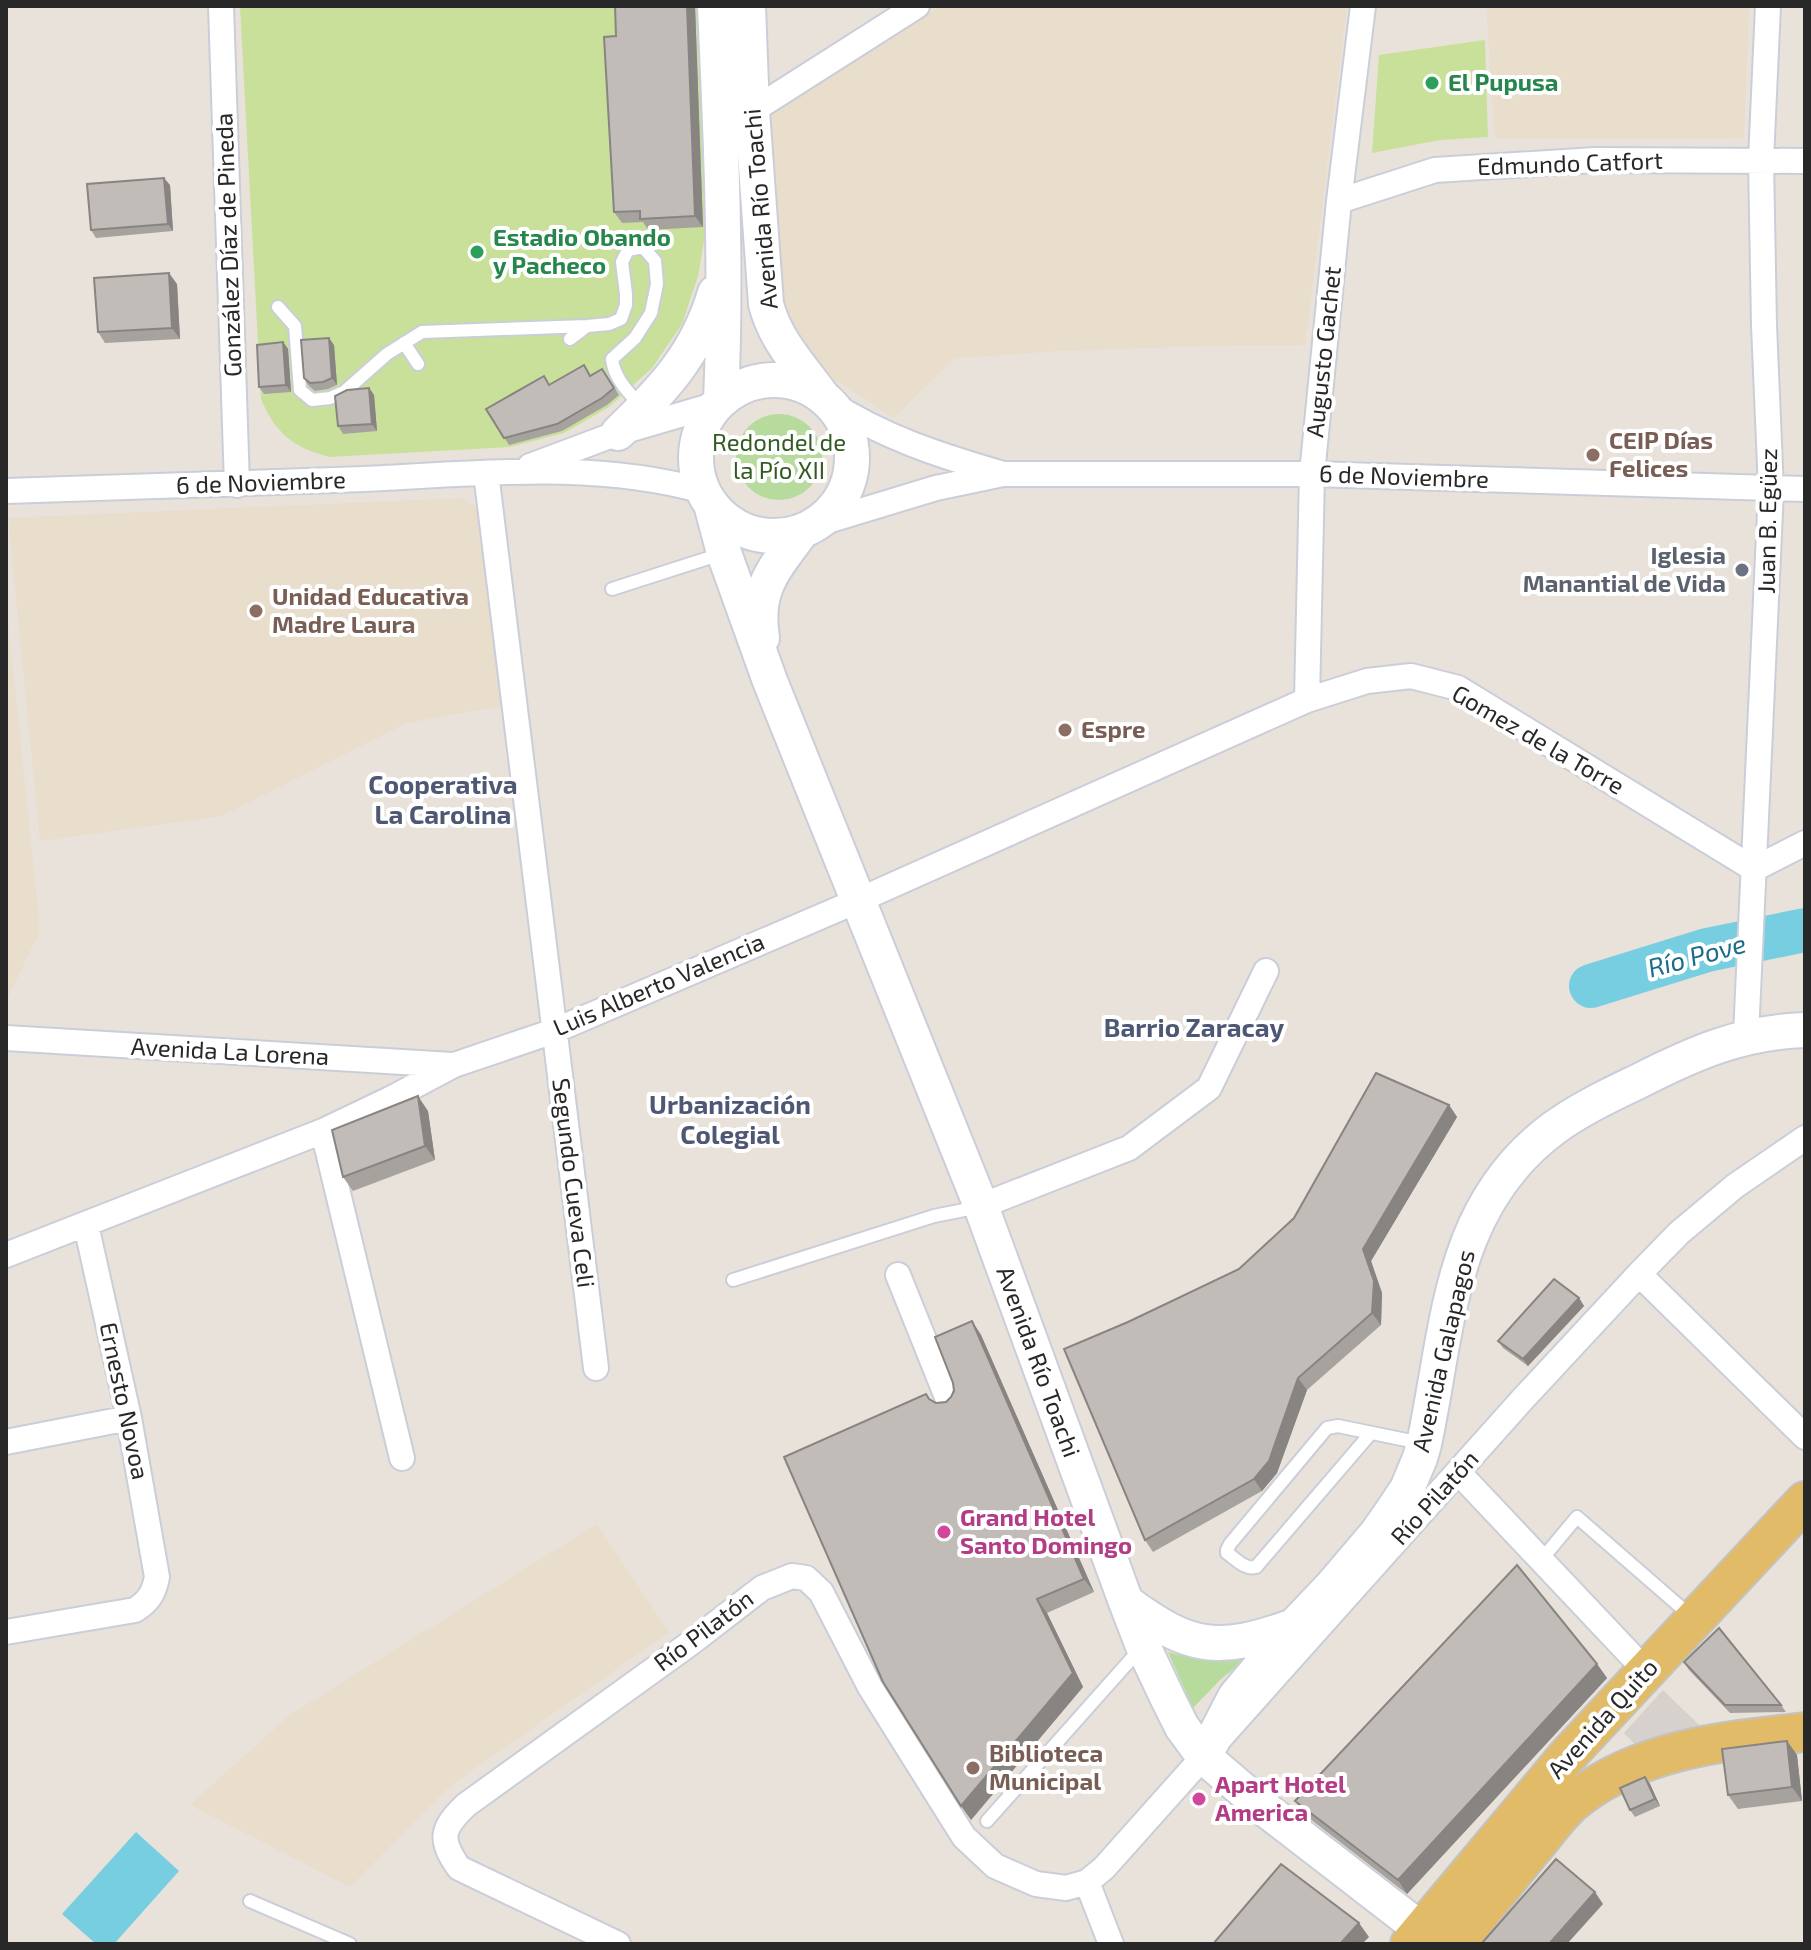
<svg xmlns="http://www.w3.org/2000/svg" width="1811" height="1950" font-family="'Exo 2',sans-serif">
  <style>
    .education { fill: #e9ddcc }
    .green { fill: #b7da9d }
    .pitch { fill: #c8e09a }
    .plaza { fill: #d6d1cd }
    .water { fill: #78cee1 }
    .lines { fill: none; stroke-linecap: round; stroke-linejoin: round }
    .river { stroke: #78cee1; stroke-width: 44 }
    .lane-casing { stroke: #caced8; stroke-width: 16 }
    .street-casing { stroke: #caced8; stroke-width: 28 }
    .secondary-casing { stroke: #caced8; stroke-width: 38 }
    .primary-casing { stroke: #c3c3c3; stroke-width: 42 }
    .lane { stroke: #fff; stroke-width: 12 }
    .street { stroke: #fff; stroke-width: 24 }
    .secondary { stroke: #fff; stroke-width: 34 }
    .primary { stroke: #e1bb68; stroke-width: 38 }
    .wall { fill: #a6a29e }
    .shaded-wall { fill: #878481 }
    .building { fill: #c1bcb8; stroke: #878481; stroke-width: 2 }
    .leisure-dot { fill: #2e9e5b; stroke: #fff; stroke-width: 3 }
    .education-dot { fill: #8d6e63; stroke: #fff; stroke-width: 3 }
    .worship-dot { fill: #6b7280; stroke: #fff; stroke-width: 3 }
    .hotel-dot { fill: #d1479c; stroke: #fff; stroke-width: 3 }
    .labels { text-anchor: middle; stroke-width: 8; stroke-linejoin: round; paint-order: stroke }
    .leisure-label { font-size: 24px; font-weight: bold; fill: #27864d; stroke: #fff; text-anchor: start }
    .street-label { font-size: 24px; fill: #282828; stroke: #fff }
    .education-label { font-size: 24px; font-weight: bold; fill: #785e54; stroke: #fff; text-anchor: start }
    .park-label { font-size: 24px; fill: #325c21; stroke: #fff }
    .worship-label { font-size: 24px; font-weight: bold; fill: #5b616d; stroke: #fff; text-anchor: end }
    .hotel-label { font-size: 24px; font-weight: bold; fill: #b23c85; stroke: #fff; text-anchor: start }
    .neighbourhood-label { font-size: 26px; font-weight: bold; fill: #4e5773; stroke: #fff }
    .water-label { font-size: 26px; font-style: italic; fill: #1b6c89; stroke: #fff }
  </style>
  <rect width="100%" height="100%" fill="#e9e2db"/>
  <path class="education" d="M940,6H1347L1305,345L1202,346L1062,351L955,358L894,418L834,379L814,356L774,291L759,115Z
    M1486,6H1749L1744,138L1495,139Z
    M462,498L482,510L506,705L407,723L222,816L40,841L8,518Z
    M6,600L40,931L6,1001Z
    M597,1524L669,1632L450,1786L350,1887L190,1805L290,1715Z"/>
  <path class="green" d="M736 457a43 43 0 1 1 86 0a43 43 0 1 1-86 0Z
    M1263,1646L1221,1679L1193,1708L1168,1652C1205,1663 1226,1656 1263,1646Z"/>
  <path class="pitch" d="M240,6H699L706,229L698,276L682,324L652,368L609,407L564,433L510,447L329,457C293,447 276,434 261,399Z
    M1485,40L1488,137L1440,140L1372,153L1379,55Z"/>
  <path class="plaza" d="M1663,1690L1700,1726L1641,1751L1624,1733Z"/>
  <path class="water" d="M136,1832L179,1871L114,1944H96L62,1914Z"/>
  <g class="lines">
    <path class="river" d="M1591,986L1707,950L1805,930"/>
    <defs>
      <path id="lane" d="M278,307L295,326L300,390L312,400L330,398L344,392L387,354L422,332L587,326L609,324L621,319L626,305V294L622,262L628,250L643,247L655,261L657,284L651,313L635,338L612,359C614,378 628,392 641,406
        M570,339L587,326
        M404,343L418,364
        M612,589L721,554
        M733,1280L934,1216L979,1207
        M1371,1433L1256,1567C1245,1570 1236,1559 1227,1553V1550L1230,1544L1327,1428L1338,1426L1421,1443
        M1542,1559L1577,1517L1692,1617
        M987,1821L1141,1648
        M250,1901L350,1944"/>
      <path id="street" d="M221,6L237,485
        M752,111L917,6
        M1339,201L1435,170L1595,160L1805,161
        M829,402C883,437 938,455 1000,473
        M530,466L618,433L717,404
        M486,473L596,1368
        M6,491C126,488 245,484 364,479C477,474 593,460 703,491
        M814,525L936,488L1003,474H1312L1805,489
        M1307,700L1312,474L1339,201L1363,6
        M1754,869L1805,843
        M1746,1036L1771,490L1764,325L1761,160L1768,6
        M6,1038L452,1065
        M323,1131L402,1458
        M981,1206L1129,1148L1209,1088L1266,971
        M6,1255L323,1131L390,1099L454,1065L554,1031L857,901L1307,700L1367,681L1411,676L1458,688L1754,869
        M1639,1274L1805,1437
        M898,1275L949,1402
        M6,1442L129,1418
        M1458,1472L1646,1671
        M6,1632L135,1610C149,1601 154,1593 157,1577L129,1418L86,1225
        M1087,1882L1111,1944
        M618,1944L459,1868C439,1839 441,1829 466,1805L692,1642L762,1588L792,1576L806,1578L821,1592L870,1687L964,1837L995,1866L1036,1884L1066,1888L1087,1882L1104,1868L1521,1401L1639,1274L1679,1233L1735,1186L1805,1138"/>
      <path id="secondary" d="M715,6C721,137 727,269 721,400
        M748,6L752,111L766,304C775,340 801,367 822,396
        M696 458a78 78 0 1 1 156 0a78 78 0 1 1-156 0Z
        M618,433C663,390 697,354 715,293
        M711,504L724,553L770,681L981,1206L1126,1602L1143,1646L1168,1699L1182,1727L1204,1757L1265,1809L1440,1944
        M762,638C754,588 775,568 802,531
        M1126,1602C1191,1650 1218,1653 1294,1626
        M1204,1757L1235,1697L1294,1626L1332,1586L1377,1533L1393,1510L1407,1489L1420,1458L1424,1444C1449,1327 1448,1206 1554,1128C1580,1109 1610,1095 1639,1081C1694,1053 1742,1032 1805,1030"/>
      <path id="primary" d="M1410,1944L1568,1755L1805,1501
        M1455,1944C1480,1914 1504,1884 1529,1853C1543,1837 1557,1816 1573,1802C1637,1749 1725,1741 1805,1732"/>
    </defs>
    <use href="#lane" class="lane-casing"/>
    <use href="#street" class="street-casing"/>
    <use href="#secondary" class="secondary-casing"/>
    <use href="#primary" class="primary-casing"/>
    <use href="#lane" class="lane"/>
    <use href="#street" class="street"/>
    <use href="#secondary" class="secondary"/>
    <use href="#primary" class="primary"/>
  </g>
  <path class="wall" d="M615,6H695L703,227L648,230L643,222L622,223L614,212L616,36Z
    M170,185L173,231L96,238L91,230Z
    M177,284L180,339L105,343L98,332Z
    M283,342L288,349L291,392L264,394L259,387Z
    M334,345L337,385L328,389L315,391L309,386L304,378Z
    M591,375L607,376L619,395L607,405L562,431L509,445L486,409L550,385Z
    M369,388L374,395L377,431L343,434L338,426Z
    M1449,1105L1457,1117L1371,1261L1382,1293L1381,1325L1307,1390L1277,1473L1262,1491L1153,1552L1145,1540L1128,1322L1239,1269L1294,1218Z
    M428,1111L435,1160L353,1191L343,1177Z
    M1579,1298L1584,1306L1528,1366L1503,1348L1498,1341Z
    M972,1321L981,1335L1094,1592L1047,1613L1083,1687L971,1820L929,1399L936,1403L946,1402L951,1397Z
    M1684,1662L1781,1705L1786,1712L1730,1713L1689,1670Z
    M1597,1664L1607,1678L1407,1894L1305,1815L1295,1801Z
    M1787,1741L1797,1755L1802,1801L1738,1809L1728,1795Z
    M1645,1777L1650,1784L1660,1806L1635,1817L1630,1810Z"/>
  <path class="shaded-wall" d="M687,6H695L703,227L695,216Z
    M164,178L170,185L173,231L168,224Z
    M169,273L177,284L180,339L172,328Z
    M329,338L334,345L337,385L332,378Z
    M283,342L288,349L291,392L286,385Z
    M369,388L374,395L377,431L372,424Z
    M418,1096L428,1111L435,1160L425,1146Z
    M1449,1105L1457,1117L1371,1261L1382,1293L1381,1325L1372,1313L1363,1249Z
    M1579,1298L1584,1306L1528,1366L1523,1359Z
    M972,1321L981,1335L1094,1592L1084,1579Z
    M1298,1378L1307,1390L1277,1473L1262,1491L1254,1479Z
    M1037,1599L1047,1613L1083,1687L971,1820L961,1806Z
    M1597,1664L1607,1678L1407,1894L1398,1880Z
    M1787,1741L1797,1755L1802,1801L1792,1787Z
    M1645,1777L1650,1784L1660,1806L1655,1799Z
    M1595,1892L1603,1904L1567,1944H1549Z
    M1359,1923L1369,1937L1362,1944H1340Z"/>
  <path class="building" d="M615,6H687L695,216L640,219V211L614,212L604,37L616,36Z
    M164,178L168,224L91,230L87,184Z
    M169,273L172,328L98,332L94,278Z
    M329,338L332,378L323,382L310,383L304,378L301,340Z
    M283,342L286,385L259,387L257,345Z
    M584,365L590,376L602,369L614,388L602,398L557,424L504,438L486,409L544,376L549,385Z
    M369,388L372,424L338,426L335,396L347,390Z
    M1376,1073L1449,1105L1363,1249L1374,1281L1372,1313L1298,1378L1269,1461L1254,1479L1145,1540L1064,1349L1128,1322L1239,1269L1294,1218Z
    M418,1096L425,1146L343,1177L332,1130Z
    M1554,1279L1579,1298L1523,1359L1498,1341Z
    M972,1321L1084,1579L1037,1599L1073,1673L961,1806L883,1682L784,1457L926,1394L929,1399L936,1403L946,1402L951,1397L954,1391L953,1383L935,1337Z
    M1517,1565L1597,1664L1398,1880L1295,1801Z
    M1719,1628L1781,1705H1725L1684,1662Z
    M1787,1741L1792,1787L1728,1795L1722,1749Z
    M1645,1777L1655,1799L1630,1810L1620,1788Z
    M1556,1859L1595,1892L1549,1944H1484L1482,1943Z
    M1281,1864L1359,1923L1340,1944H1213Z"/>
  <g class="leisure-dot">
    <circle cx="1432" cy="83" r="8"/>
    <circle cx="477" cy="252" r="8"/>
  </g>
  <g class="education-dot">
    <circle cx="1593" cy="455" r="8"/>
    <circle cx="256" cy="611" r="8"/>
    <circle cx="1065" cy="730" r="8"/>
    <circle cx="973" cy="1768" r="8"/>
  </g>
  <circle class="worship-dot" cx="1742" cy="570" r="8"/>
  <g class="hotel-dot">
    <circle cx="944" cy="1532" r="8"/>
    <circle cx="1199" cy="1799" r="8"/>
  </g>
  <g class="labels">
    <g class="leisure-label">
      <text x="1448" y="91">El Pupusa</text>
      <text x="493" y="246">Estadio Obando<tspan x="493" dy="28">y Pacheco</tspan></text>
    </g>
    <g class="street-label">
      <text transform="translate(1570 164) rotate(-2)" y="8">Edmundo Catfort</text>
      <text transform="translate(761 209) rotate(-95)" y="8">Avenida Río Toachi</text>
      <text transform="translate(229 245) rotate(-92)" y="8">González Díaz de Pineda</text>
      <text transform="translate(1324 352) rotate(-84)" y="8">Augusto Gachet</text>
      <text transform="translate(1404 477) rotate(2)" y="8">6 de Noviembre</text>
      <text transform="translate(261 483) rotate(-2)" y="8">6 de Noviembre</text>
      <text transform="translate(1768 521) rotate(-89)" y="8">Juan B. Egüez</text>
      <text transform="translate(1538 740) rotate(30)" y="8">Gomez de la Torre</text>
      <text transform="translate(659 985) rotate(-23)" y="8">Luis Alberto Valencia</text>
      <text transform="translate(230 1052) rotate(3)" y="8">Avenida La Lorena</text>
      <text transform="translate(573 1183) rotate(83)" y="8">Segundo Cueva Celi</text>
      <text transform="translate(1444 1351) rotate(-77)" y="8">Avenida Galapagos</text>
      <text transform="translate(1038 1362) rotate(70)" y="8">Avenida Río Toachi</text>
      <text transform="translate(124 1401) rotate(78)" y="8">Ernesto Novoa</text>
      <text transform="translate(1435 1498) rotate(-48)" y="8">Río Pilatón</text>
      <text transform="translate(704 1631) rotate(-37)" y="8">Río Pilatón</text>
      <text transform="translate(1603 1719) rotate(-48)" y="8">Avenida Quito</text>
    </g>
    <g class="education-label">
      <text x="1609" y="449">CEIP Días<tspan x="1609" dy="28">Felices</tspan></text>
      <text x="272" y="605">Unidad Educativa<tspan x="272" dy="28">Madre Laura</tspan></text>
      <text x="1081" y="738">Espre</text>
      <text x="989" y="1762">Biblioteca<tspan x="989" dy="28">Municipal</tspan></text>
    </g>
    <g class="park-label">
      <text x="779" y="451">Redondel de<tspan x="779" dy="28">la Pío XII</tspan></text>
    </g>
    <g class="worship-label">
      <text x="1726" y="564">Iglesia<tspan x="1726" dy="28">Manantial de Vida</tspan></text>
    </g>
    <g class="hotel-label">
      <text x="960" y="1526">Grand Hotel<tspan x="960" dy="28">Santo Domingo</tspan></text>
      <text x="1215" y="1793">Apart Hotel<tspan x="1215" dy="28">America</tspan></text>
    </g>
    <g class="neighbourhood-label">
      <text x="443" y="794">Cooperativa<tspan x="443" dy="30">La Carolina</tspan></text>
      <text x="1194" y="1037">Barrio Zaracay</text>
      <text x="730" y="1114">Urbanización<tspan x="730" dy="30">Colegial</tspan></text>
    </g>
    <g class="water-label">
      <text transform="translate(1697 956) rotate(-15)" y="9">Río Pove</text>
    </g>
  </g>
  <rect width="1811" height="1950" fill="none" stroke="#282828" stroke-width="16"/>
</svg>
